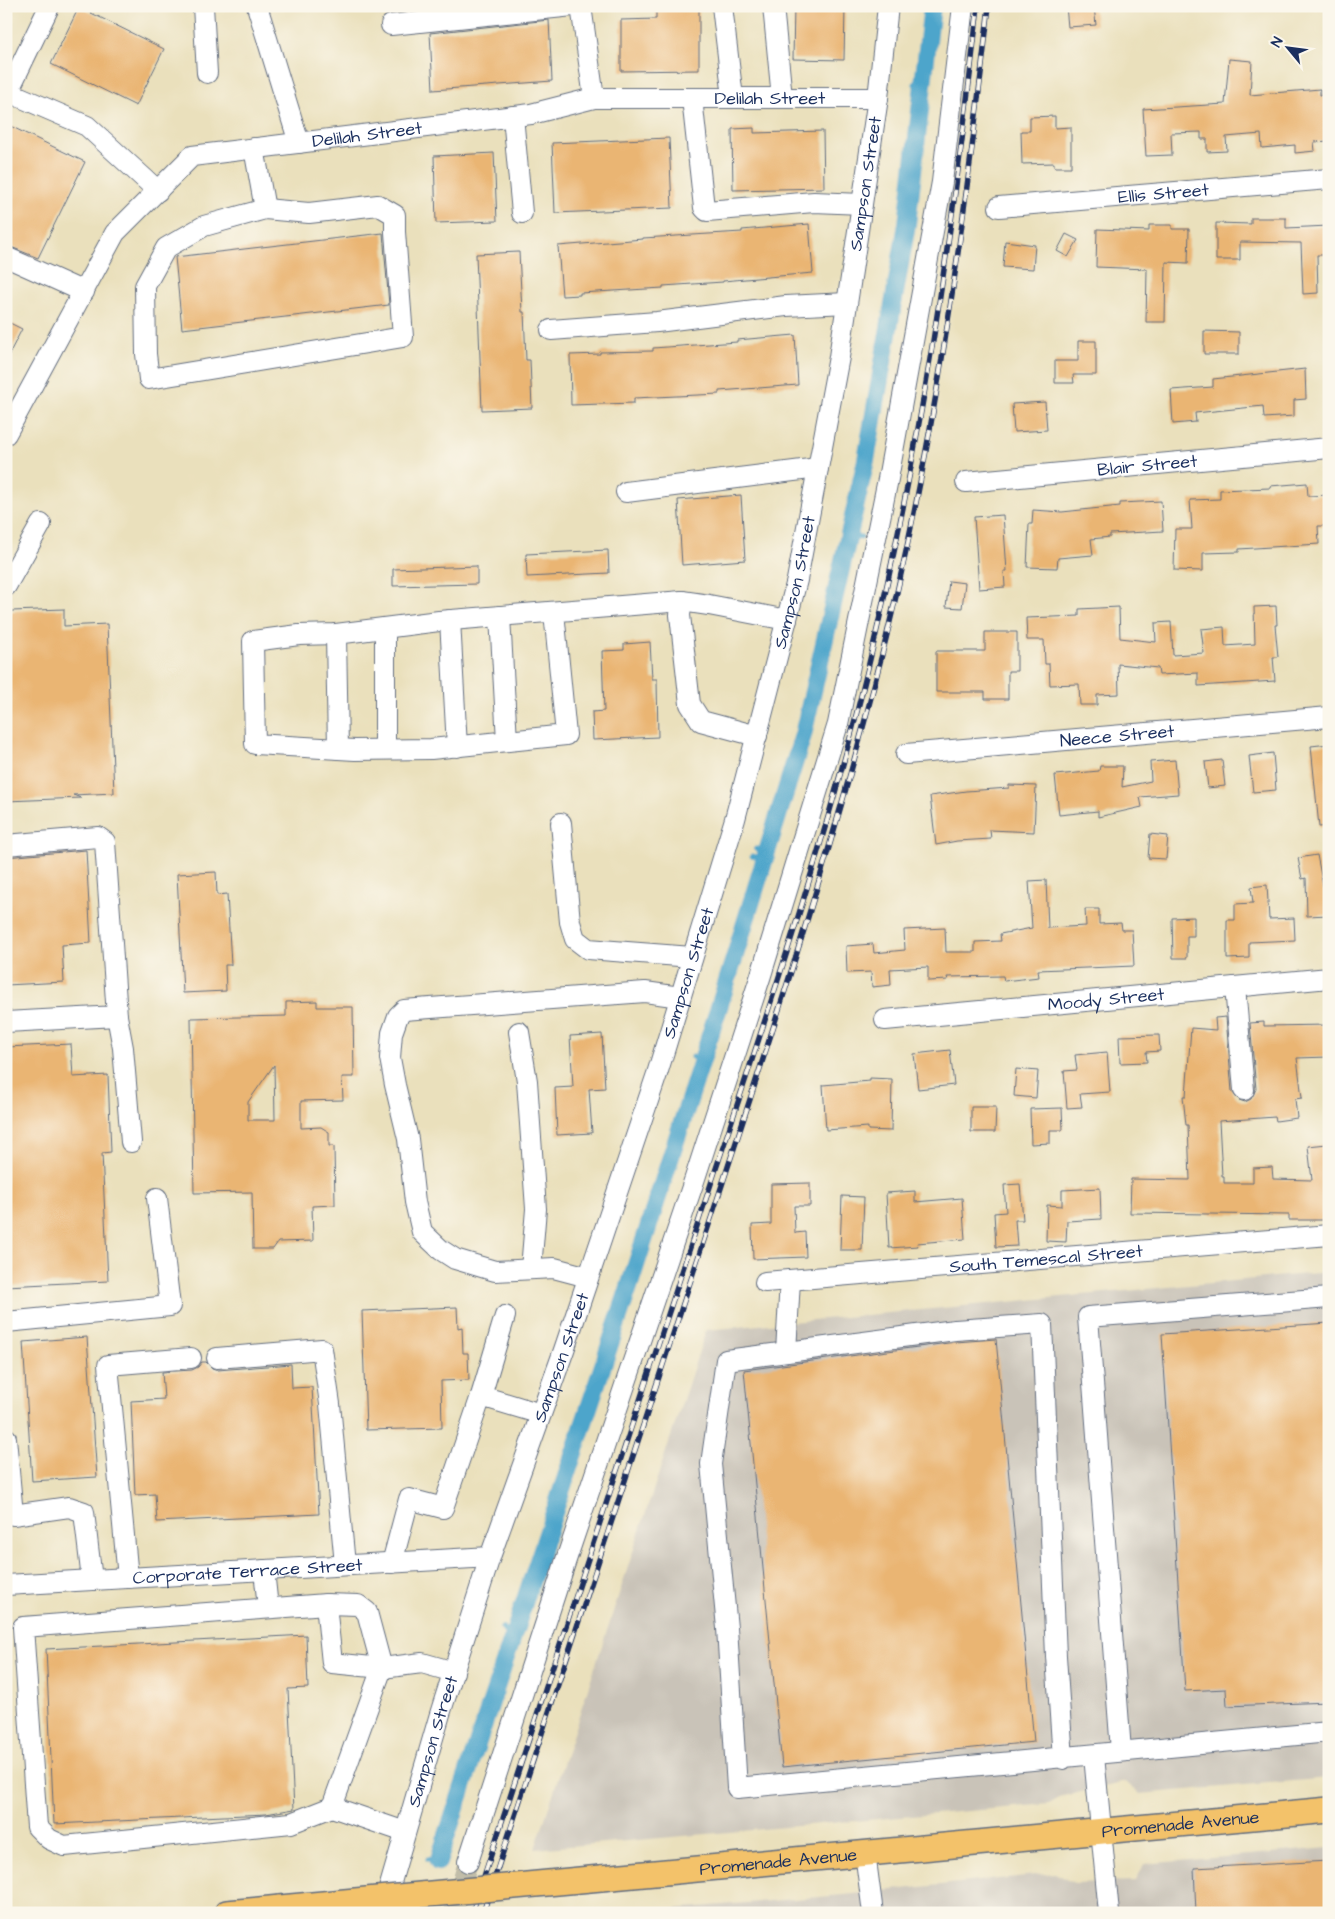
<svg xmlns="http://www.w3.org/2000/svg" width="1335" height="1919" font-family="'Architects Daughter',sans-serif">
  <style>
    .industrial { fill: #c9c3b8 }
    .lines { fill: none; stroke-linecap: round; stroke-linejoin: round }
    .stream { stroke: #4ea5cb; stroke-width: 5 }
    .canal { stroke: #4ea5cb; stroke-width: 18 }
    .building { fill: #eab573; fill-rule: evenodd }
    .minor-tunnel { stroke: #c1bda9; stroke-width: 20; stroke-dasharray: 20 10; stroke-linecap: butt }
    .minor-casing { stroke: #636d7f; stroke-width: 22 }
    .major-casing { stroke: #636d7f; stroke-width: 28 }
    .minor { stroke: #fff; stroke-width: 20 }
    .major { stroke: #f3c26a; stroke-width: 25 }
    .rail-casing { stroke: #1b2f5e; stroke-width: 5.5 }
    .rail { stroke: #fbf7ec; stroke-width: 4; stroke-dasharray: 11; stroke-linecap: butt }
    .major-bridge-casing { stroke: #636d7f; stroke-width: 28; stroke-linecap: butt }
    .major-bridge { stroke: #f3c26a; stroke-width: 25 }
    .labels { text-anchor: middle; stroke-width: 4.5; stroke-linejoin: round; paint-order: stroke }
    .street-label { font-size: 18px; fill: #1b2f5e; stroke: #fbf7ec }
  </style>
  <rect width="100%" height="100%" fill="#fbf7ec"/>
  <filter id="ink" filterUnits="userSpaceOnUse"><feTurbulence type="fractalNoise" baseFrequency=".02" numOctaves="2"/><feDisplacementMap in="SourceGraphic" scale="10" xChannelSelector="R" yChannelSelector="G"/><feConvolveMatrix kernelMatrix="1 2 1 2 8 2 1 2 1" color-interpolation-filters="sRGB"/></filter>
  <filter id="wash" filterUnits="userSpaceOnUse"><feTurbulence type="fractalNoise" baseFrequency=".0096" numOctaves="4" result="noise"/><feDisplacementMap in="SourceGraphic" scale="20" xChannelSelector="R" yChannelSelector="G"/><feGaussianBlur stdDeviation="1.12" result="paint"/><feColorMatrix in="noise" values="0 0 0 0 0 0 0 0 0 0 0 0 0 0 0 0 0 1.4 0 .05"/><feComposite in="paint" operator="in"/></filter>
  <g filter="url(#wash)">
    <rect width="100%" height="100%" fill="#eae0bc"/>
    <path class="industrial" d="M1329,1272V1778L1139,1794L1126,1782L1063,1796L1049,1804L535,1849L706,1330Z
      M1329,1848V1913H623L844,1895L1055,1873L1074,1883L1136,1881L1144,1864Z"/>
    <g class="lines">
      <path class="stream" d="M915,84H923
        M848,540L861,537
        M756,849L767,852
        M752,856L764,859
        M692,1057L702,1060
        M502,1628L511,1640
        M428,1859L438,1860"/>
      <path class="canal" d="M438,1862L629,1287L720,1004L803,735L866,460L907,224L932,6"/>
    </g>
    <g id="blocks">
      <path class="building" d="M656,6H699V70L621,71V20L656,19Z
        M794,6H845L844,60L793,59Z
        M1066,6H1094L1096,25L1068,27Z
        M79,7L164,49L136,106L51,64Z
        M549,20L552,81L433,90L430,33Z
        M1229,59L1252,61L1250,95L1320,89V95L1329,94V141L1314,142L1315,151L1295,153V145L1262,148L1261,134L1226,137L1227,151L1207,152V139H1201V132L1171,133L1172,155L1146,156L1143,109L1225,104Z
        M1055,116V128L1071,127V167H1054V163L1022,164L1021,131H1030V117Z
        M6,124L85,162L38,258L6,245Z
        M754,128V133L823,131L824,188L733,190L732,129Z
        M669,138L672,208L555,213L552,143Z
        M494,153L497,221L436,223L434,156Z
        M1251,218H1286V228L1329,226V255H1317L1318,293L1303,294L1301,243L1240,242V260H1216V223L1251,224Z
        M809,224L813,273L723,281V282L663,286V288L580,293V295L562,296L558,246L643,239V238L742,232V230Z
        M1149,225H1172V229H1189L1188,263L1166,262L1165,322H1146L1147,269L1096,267L1097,229L1149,231Z
        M383,233L389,305L182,329L175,257Z
        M1066,234L1078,240L1068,257L1057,251Z
        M1005,241L1035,245L1033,269L1003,267Z
        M519,252L522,312H524L526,360H530L532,408L482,410L476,254Z
        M6,321L22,329L6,360Z
        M1204,331L1239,332V354H1204Z
        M795,335L798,385L719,391V394L634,398V403L571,405L570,355L600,354V352L653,351V348L737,342V340Z
        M1078,341H1096V375H1073L1074,383H1055V361H1078Z
        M1305,369L1306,399L1294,400V416L1264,418L1263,406L1195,413L1196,422L1173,424L1171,390L1213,387V379Z
        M1045,402L1047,430L1014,432L1012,404Z
        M1307,483L1308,496L1329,495V526H1318L1319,544L1239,549V552L1203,553V571L1174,570L1175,529H1192L1190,500L1220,499V490L1270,488V486Z
        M741,495L745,560L682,565L678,500Z
        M1161,501L1163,531L1110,534V537L1091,539L1093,555L1058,558L1057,568L1027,567L1029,524H1032L1033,510L1062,512L1120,506V503Z
        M1003,515L1007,571H1004L1005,587L979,589L974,517Z
        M608,550L609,573L527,577L526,554Z
        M477,566V584L393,586V569Z
        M949,581L965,583L962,608L946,607Z
        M1276,606L1277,625H1275L1278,657H1273L1275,681L1198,686V673L1159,675L1158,668L1118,664L1119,694L1097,695V705H1080L1079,684L1050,685L1049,664H1045L1044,640H1027L1026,618L1079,616V609L1119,607L1120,638L1156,642L1155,623L1171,622L1173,655L1204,653L1201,629L1224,627L1225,646L1255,644L1254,607Z
        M64,609V626L107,624L114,793L73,795L81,798L6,801V622L12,611Z
        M985,632H1017V671H1008V699H985V692H936V651H985Z
        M650,642L652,679H657L658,737L593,740L592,712L604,711L602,651L624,650V644Z
        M1329,744V826L1319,827L1311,746Z
        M1273,753L1276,790L1253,792L1249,756Z
        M1175,760L1178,794L1140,797L1142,807L1098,817V811L1059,815L1055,775L1099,771L1100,766H1123L1122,787L1151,781L1150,762Z
        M1222,760L1225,786L1208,788L1205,762Z
        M1009,785L1036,786L1034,832L990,830L991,839L957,841L936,845L930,796L966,791L1009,788Z
        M1150,834L1168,836L1166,859L1148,858Z
        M86,850L91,943L62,945L64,982L6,985V857Z
        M1317,855L1323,886L1328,885L1329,915L1307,916L1306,878L1302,879L1298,858Z
        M216,872L217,895L227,894L231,965H225L226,991L183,993L177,874Z
        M1046,880L1048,928L1086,926L1085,909H1099V924L1121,923L1122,930H1132L1134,966L1038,970L1039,977L1004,981L1003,976L947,977L948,980L928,981V967L890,969L891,985L872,987L871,972L847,973L846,946L873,944L874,953L905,950L904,930L945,928L946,952H975V942L1001,941L1000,934L1032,928L1029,881Z
        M1267,885L1269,919L1294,918L1295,940L1249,942V958L1227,959V920H1235V904L1253,903L1251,887Z
        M1194,917V936H1187V958H1173L1172,918Z
        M317,1001V1007H353L354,1077H342L343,1100L301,1101V1128L321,1127L329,1132V1146H334L335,1205L312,1206L313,1241L278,1242L273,1249H253L252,1192L194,1193L191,1018L286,1016V1002ZM274,1065L275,1120H248V1102Z
        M1226,1017L1232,1092L1239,1100L1245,1102L1251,1099L1256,1089L1250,1023L1264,1022V1026L1329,1025V1057L1297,1058L1302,1098L1295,1099L1297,1118L1276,1121L1275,1117L1219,1121L1222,1176H1224V1183H1253V1168L1272,1167L1273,1179L1312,1180L1308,1146L1327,1144L1329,1193L1323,1192V1220H1289V1215L1130,1213L1131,1179L1190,1180L1188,1125H1186L1183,1096H1186L1191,1028L1216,1030L1215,1018Z
        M602,1034L605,1088L589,1089L592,1133L557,1135L555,1088L573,1087L570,1036Z
        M1159,1035L1160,1051L1146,1052L1147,1062L1120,1063L1119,1036Z
        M71,1044L73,1077L108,1075L111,1152L102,1153L108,1281L6,1286V1047Z
        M950,1050L954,1085L918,1089L914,1054Z
        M1107,1052L1110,1092L1080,1094L1082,1107L1067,1108L1064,1071L1077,1070L1075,1055Z
        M1016,1069L1038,1071L1036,1098L1014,1096Z
        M870,1078L892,1079L891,1131L868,1130V1127L826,1130L823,1085L870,1081Z
        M971,1107H996L995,1132H971Z
        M1062,1108L1063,1130H1050V1143L1031,1144L1030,1109Z
        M810,1183V1206H794L795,1233L805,1232L806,1257L753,1259L752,1225L771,1224V1184Z
        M1020,1184L1023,1220H1015L1017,1246L996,1247L994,1213L1006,1212L1004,1185Z
        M1100,1188L1101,1219L1067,1221L1066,1242L1046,1241L1047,1205L1062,1206V1190Z
        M915,1191V1202L962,1198L965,1239L917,1243L918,1246L889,1248L886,1193Z
        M842,1196L864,1197L862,1250H840Z
        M457,1307L458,1328L462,1327L463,1353H468L469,1380L441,1381L442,1428L366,1430L362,1311Z
        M1329,1323V1702L1227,1706L1226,1689L1185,1691L1162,1334Z
        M87,1337L97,1477L32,1481L23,1342Z
        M996,1339L1034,1742L782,1767L744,1370L956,1342Z
        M202,1362H206L212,1368L218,1370L291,1364L292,1388L312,1387L319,1514L157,1522L155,1494L135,1495L131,1401L164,1399L162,1372L192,1370L198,1367Z
        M306,1635L308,1688L288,1689L294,1809L266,1814L54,1824L46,1649Z
        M1329,1861V1913H1196L1194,1868Z"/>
    </g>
  </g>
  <g filter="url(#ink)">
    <use href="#blocks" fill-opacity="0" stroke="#636d7f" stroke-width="1"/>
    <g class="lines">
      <path class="minor-tunnel" d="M453,1913L468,1862"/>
      <defs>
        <g id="minor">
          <path d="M203,6L207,73"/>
          <path d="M257,6L299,143"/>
          <path d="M581,6L594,98"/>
          <path d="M722,6L733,98"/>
          <path d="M773,6L782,98"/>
          <path d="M391,25L573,6"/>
          <path d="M6,91L87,126L158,191"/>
          <path d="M8,92L49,7"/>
          <path d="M692,98L704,208L707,211L814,202L862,204"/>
          <path d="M513,116L522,213"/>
          <path d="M254,148L265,209"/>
          <path d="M378,205L395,215V232L403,337L149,379L146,354L145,286L166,248L204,226L265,209L309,213Z"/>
          <path id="s1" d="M999,207L1329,179"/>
          <path d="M6,257L84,292"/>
          <path d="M551,330L657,322L786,306L847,303"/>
          <path id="s2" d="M6,434L115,233L192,156L531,114L594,98H878"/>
          <path id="s3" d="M966,482L1329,448"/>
          <path d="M626,492L818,468"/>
          <path d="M6,586L41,524"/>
          <path d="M682,601L680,615L690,704L701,721L757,736"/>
          <path d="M554,612L566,735L431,749L355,750L255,744L253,641L299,635L336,634L439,621L682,601L709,605L787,620"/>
          <path d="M500,616L507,741"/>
          <path d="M450,620L457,747"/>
          <path d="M385,628V749"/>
          <path d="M336,634L338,749"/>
          <path id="s4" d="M906,754L1329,717"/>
          <path d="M561,823L570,922L575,939L588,949L692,957"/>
          <path d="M6,845L98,837L105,842L117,1016L6,1022"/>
          <path d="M1235,987L1244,1090"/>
          <path d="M117,1016L123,1048L131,1142"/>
          <path id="s5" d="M885,1020L1329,978"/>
          <path d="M519,1032L527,1081L536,1209L531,1269"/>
          <path d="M588,1277L554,1268L495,1271L455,1259L441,1250L422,1232L415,1202L408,1139L395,1085L390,1058L392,1033L398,1016L404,1010L417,1009L645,992L680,997"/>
          <path id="s6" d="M765,1282L1329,1235"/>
          <path d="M6,1322L170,1306L157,1198"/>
          <path d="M786,1352L790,1280"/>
          <path d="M217,1358L322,1349L330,1404L345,1565"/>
          <path d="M481,1396L505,1316"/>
          <path d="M6,1438L13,1515L69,1507L84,1512L92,1580"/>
          <path d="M392,1563L409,1499L443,1508L481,1396L541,1414"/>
          <path d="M264,1570L268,1608"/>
          <path d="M128,1578L108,1365L191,1358"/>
          <path id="s7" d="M6,1585L490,1557"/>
          <path d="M326,1604L332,1663L382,1668L422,1663L454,1672"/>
          <path d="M1121,1751L1088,1317L1329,1298"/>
          <path d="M1094,1756L1109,1913"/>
          <path d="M1063,1759L1056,1656L1042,1324L955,1330L726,1360L711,1464L727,1628L737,1788C935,1770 1132,1751 1329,1732"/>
          <path d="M332,1807L382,1668L367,1612L358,1605L326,1604L23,1627L37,1827L49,1839L64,1846L291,1823L332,1807L405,1832"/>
          <path d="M865,1853L873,1913"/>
          <path d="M468,1862L566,1560L695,1178L761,975L838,724L888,479L942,182L963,6"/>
          <path id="s8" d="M382,1913L440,1714L490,1557L564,1350L657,1074L735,819L797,580L839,357L878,98L888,6"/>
        </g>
        <g id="major">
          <path id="s9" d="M601,1878L1329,1810"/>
          <path d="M227,1913L280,1908"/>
        </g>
      </defs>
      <use href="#minor" class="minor-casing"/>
      <use href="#major" class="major-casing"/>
      <use href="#minor" class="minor"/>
      <use href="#major" class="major"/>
      <defs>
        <path id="rail" d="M472,1913C548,1680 625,1447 701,1214C760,1035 822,856 867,672C920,453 953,230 978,6
          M483,1913C555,1692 628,1472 700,1252C762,1063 825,875 875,682C933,461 963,233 989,6"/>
      </defs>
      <use href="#rail" class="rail-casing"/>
      <use href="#rail" class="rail"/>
      <defs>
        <path id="major-bridge" d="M280,1908L601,1878"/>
      </defs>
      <use href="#major-bridge" class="major-bridge-casing"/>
      <use href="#major-bridge" class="major-bridge"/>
    </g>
  </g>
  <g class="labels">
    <g class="street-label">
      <text dy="6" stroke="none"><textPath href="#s2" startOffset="920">Delilah Street</textPath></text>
      <text dy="6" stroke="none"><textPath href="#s2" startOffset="514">Delilah Street</textPath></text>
      <text dy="6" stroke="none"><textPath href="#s8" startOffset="1799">Sampson Street</textPath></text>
      <text dy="6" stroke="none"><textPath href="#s1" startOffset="165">Ellis Street</textPath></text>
      <text dy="6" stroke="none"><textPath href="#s3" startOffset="182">Blair Street</textPath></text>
      <text dy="6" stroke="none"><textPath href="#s8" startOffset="1394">Sampson Street</textPath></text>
      <text dy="6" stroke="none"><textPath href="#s4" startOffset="212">Neece Street</textPath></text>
      <text dy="6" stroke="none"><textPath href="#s8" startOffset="989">Sampson Street</textPath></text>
      <text dy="6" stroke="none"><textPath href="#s5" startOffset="222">Moody Street</textPath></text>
      <text dy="6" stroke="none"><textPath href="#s6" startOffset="282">South Temescal Street</textPath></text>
      <text dy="6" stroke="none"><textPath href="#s8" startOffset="584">Sampson Street</textPath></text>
      <text dy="6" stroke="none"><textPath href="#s7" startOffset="242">Corporate Terrace Street</textPath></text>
      <text dy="6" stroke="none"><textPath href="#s8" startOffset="179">Sampson Street</textPath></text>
      <text dy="6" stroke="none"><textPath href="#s9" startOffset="582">Promenade Avenue</textPath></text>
      <text dy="6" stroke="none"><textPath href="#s9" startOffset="178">Promenade Avenue</textPath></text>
    </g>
  </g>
  <rect width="1335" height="1919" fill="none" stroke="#fbf7ec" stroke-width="25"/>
  <g transform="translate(1288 48) rotate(299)" stroke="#fbf7ec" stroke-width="4" paint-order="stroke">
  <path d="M0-4L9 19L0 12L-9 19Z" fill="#1b2f5e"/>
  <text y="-8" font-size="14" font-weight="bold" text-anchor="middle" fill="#1b2f5e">N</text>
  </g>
</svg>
